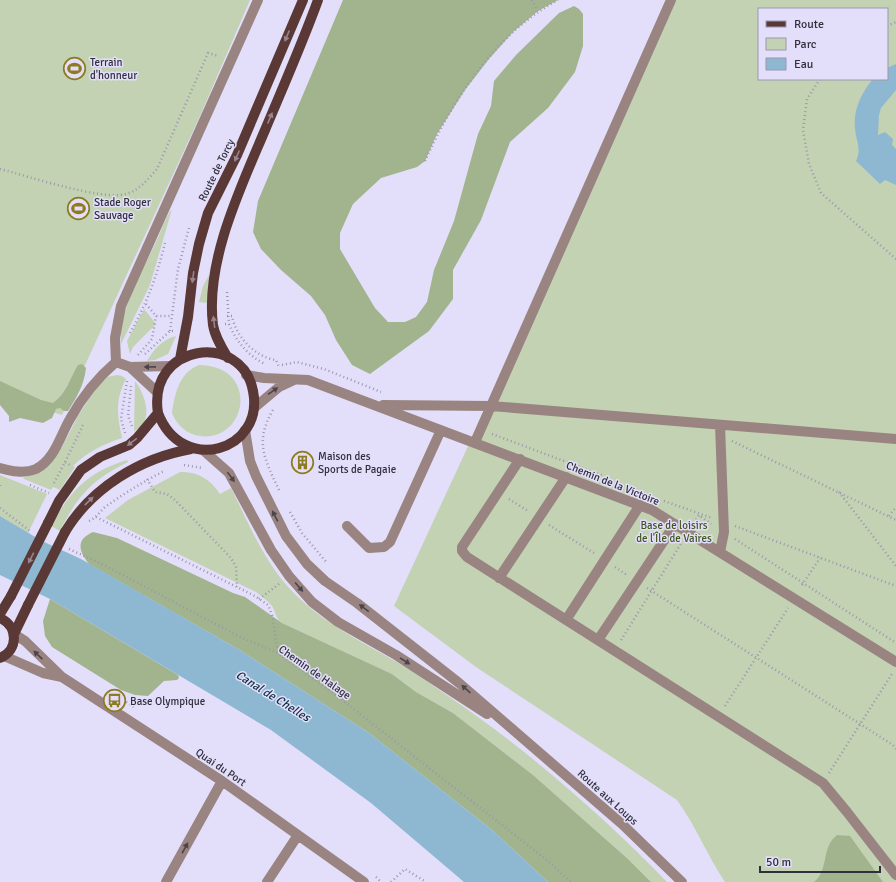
<svg xmlns="http://www.w3.org/2000/svg" width="896" height="882" font-family="Signika,sans-serif">
  <style>
    .green { fill: #c2d2b3; fill-rule: evenodd }
    .forest { fill: #a1b48d }
    .water { fill: #8eb8d2 }
    .lines { fill: none; stroke-linecap: round; stroke-linejoin: round }
    .path { stroke: #9b97ad; stroke-width: 2.5; stroke-dasharray: 1 3; stroke-linecap: butt }
    .minor { stroke: #998481; stroke-width: 10 }
    .major { stroke: #5a3835; stroke-width: 10 }
    .major-bridge { stroke: #5a3835; stroke-width: 10 }
    .oneway { fill: #98838e }
    .oneway2 { fill: #4b444d }
    .labels { text-anchor: middle; stroke-width: 3; stroke-linejoin: round; paint-order: stroke }
    .poi-label { font-size: 11px; fill: #312f3c; stroke: #e3defa; text-anchor: start }
    .street-label { font-size: 11px; fill: #312f3c; stroke: #e3defa }
    .park-label { font-size: 11px; fill: #3f571e; stroke: #e3defa }
    .water-label { font-size: 12px; font-style: italic; fill: #0b3042; stroke: #e3defa }
  </style>
  <rect width="100%" height="100%" fill="#e3defa"/>
  <path class="green" d="M0,0H250L200,116L62,415L0,396Z
    M675,0H896V882H725C707,855 696,826 677,800L476,667L394,606ZM759,9H887V79H759Z
    M172,209L150,285L121,344C119,308 141,274 156,242C161,232 165,218 172,209Z
    M209,275L207,303L199,302L203,286Z
    M144,309L156,324L133,347L130,354L127,341Z
    M176,336L168,354L155,360L147,361C153,350 163,339 176,336Z
    M199,365C263,366 246,448 195,435C184,432 176,423 172,413C175,393 179,373 199,365Z
    M117,375L122,376L126,379C115,400 117,415 122,438C104,444 87,452 73,466L75,467L60,490L53,487L51,490L24,479L23,477L38,473L62,447L78,416L96,388L107,377Z
    M135,381C145,394 155,422 134,431Z
    M127,460L128,462C93,479 77,496 60,531L51,526C70,491 88,472 127,460Z
    M180,472C199,472 210,479 220,494L231,488C248,522 264,562 291,590C322,623 361,641 400,664C417,673 432,685 448,696C526,749 601,814 667,882H651L628,859L533,775L453,713L416,692L392,674L282,623C275,618 276,612 272,606C267,600 261,596 256,592L105,518L128,500Z
    M0,475L47,494L28,533L0,516Z"/>
  <path class="forest" d="M343,0H558L538,11L513,32L489,59L465,90L437,134L425,161L417,167L381,178L353,204L340,233V249L375,308L388,322H405L416,317L427,302L434,270L454,221L478,134L491,106L494,81L516,55L559,13L574,6L579,9L583,14V46L575,72L548,108L510,142L481,220L453,270V299L429,331L370,374L352,365L336,340L325,315L311,296L281,270L261,249L253,232L258,201Z
    M82,364L86,368C84,385 77,397 68,411H64L60,408L56,409L52,418L43,423L20,418L9,422V416L0,405V381L41,400L53,403C67,393 70,378 78,365Z
    M93,532L117,538L233,593L245,597L282,623L392,674L416,692L453,713L533,775L628,859L651,882H548L492,830L369,733L238,649L89,564C79,551 75,540 93,532Z
    M50,599L178,675L179,678L177,680L164,681L148,696L135,695L121,690L52,647L45,636L43,621Z
    M837,835L850,836L883,882H814C829,871 821,847 837,835Z"/>
  <path class="water" d="M896,64V90L881,108L879,115L878,135L885,132L893,139L892,145L896,149V185L885,180L880,184L856,161C862,148 856,142 855,128C853,110 861,94 872,80L887,79V68Z
    M0,516L42,541L81,559L238,649L369,733L492,830L548,882H464L371,803L271,730L50,599L0,575Z"/>
  <g class="lines">
    <path class="path" d="M532,0L538,11
      M887,26L896,22
      M820,79L807,99L803,130L809,164L821,193L896,259
      M425,161C453,99 496,33 558,0
      M0,169C28,176 102,201 126,194C140,190 148,179 157,169L208,53L219,56
      M227,292L229,324
      M146,304L156,316H172
      M227,316H232C236,337 255,357 276,360L279,367
      M225,324H229C236,341 248,356 265,364
      M170,331L178,269L189,228
      M130,333C148,301 156,278 165,243
      M145,354L170,331H173
      M138,355L152,339L156,316
      M282,365L297,362L324,369L381,392
      M131,386L128,416L132,426
      M273,410C254,442 265,460 279,490
      M125,433L121,419L127,381
      M492,434L604,476
      M732,441L896,520
      M65,462L84,423
      M184,465L203,468
      M147,479L155,492L167,494L175,500L231,558L236,567L237,587
      M54,483L65,462L70,465
      M0,485V486
      M30,485L49,493
      M839,492L896,566
      M509,499L528,511
      M664,501L712,518
      M0,508L30,531
      M290,512L302,533L327,563
      M889,516L896,507
      M96,517L255,596L268,605L272,615L278,653
      M89,521C97,518 101,509 108,505C126,492 145,481 164,471
      M694,523L699,515L711,524
      M549,525L594,553
      M735,526L896,586
      M735,539L896,643
      M69,549L104,565L240,637L278,653L346,703L548,861L571,882
      M615,567L627,575
      M802,585L820,558
      M647,588L893,745L896,749
      M259,599L279,584
      M621,640L682,542
      M113,693L135,708
      M725,706L788,608
      M829,773L892,674
      M376,877L381,882
      M391,882L405,869L426,882"/>
    <path class="minor" d="M116,362L130,367L157,392
      M130,367L171,366
      M246,375L264,378L308,380L652,510L896,662
      M383,405L491,406L896,439
      M254,408L279,387L294,380
      M245,430L250,461L256,476L286,536L307,564L325,581L357,603L459,683L622,824L682,882
      M475,442L671,0
      M203,450L229,473L271,550L289,576L312,602L338,622L396,655L487,714
      M520,459L462,547V551L467,557L823,783L847,812L896,875
      M0,468C11,471 24,474 36,469C55,459 60,436 70,419C82,397 96,379 116,362L115,338L121,306L258,0
      M347,526L369,548L384,547L390,542L441,430
      M720,552L724,532L720,425
      M499,578L566,477
      M566,620L640,505
      M14,634L25,641L62,677L222,781L364,882
      M598,640L675,524
      M4,656L43,673L62,677
      M166,882L222,781
      M267,882L298,835"/>
    <path class="major" d="M228,358C222,348 215,337 213,325C205,261 241,187 265,130C283,87 302,44 318,0
      M180,359L188,317L193,273L199,244L208,213L237,155L303,0
      M48,523L59,501L81,470L100,457L129,445L137,438L158,413C147,343 242,331 253,391C265,451 182,476 158,413
      M65,532C92,487 141,458 191,449
      M0,614L11,596
      M0,618C18,626 19,650 0,658
      M14,634L28,605"/>
    <path class="major-bridge" d="M11,596L48,523
      M28,605L65,532"/>
  </g>
  <defs><path id="oneway-solid" d="M-6-.8H1V-3.2L6.5 0L1 3.2V.8H-6Z"/></defs>
  <g class="oneway">
    <use href="#oneway-solid" transform="translate(287 36) rotate(113)"/>
    <use href="#oneway-solid" transform="translate(270 118) rotate(-67)"/>
    <use href="#oneway-solid" transform="translate(237 156) rotate(114)"/>
    <use href="#oneway-solid" transform="translate(193 277) rotate(98)"/>
    <use href="#oneway-solid" transform="translate(214 322) rotate(-97)"/>
    <use href="#oneway-solid" transform="translate(132 442) rotate(143)"/>
    <use href="#oneway-solid" transform="translate(89 501) rotate(-44)"/>
    <use href="#oneway-solid" transform="translate(31 558) rotate(117)"/>
  </g>
  <g class="oneway2">
    <use href="#oneway-solid" transform="translate(150 367) rotate(179)"/>
    <use href="#oneway-solid" transform="translate(273 391) rotate(-35)"/>
    <use href="#oneway-solid" transform="translate(231 477) rotate(54)"/>
    <use href="#oneway-solid" transform="translate(275 516) rotate(-117)"/>
    <use href="#oneway-solid" transform="translate(299 587) rotate(49)"/>
    <use href="#oneway-solid" transform="translate(364 608) rotate(-143)"/>
    <use href="#oneway-solid" transform="translate(38 655) rotate(-137)"/>
    <use href="#oneway-solid" transform="translate(405 661) rotate(32)"/>
    <use href="#oneway-solid" transform="translate(466 689) rotate(-138)"/>
    <use href="#oneway-solid" transform="translate(185 848) rotate(-61)"/>
  </g>
  <defs>
    <symbol id="stadium-ring" viewBox="-11 -11 22 22"><circle r="9.5" fill="#e3defa" stroke="#8d7b20" stroke-width="1.5"/><path d="M0-5a6.5 5 0 1 0 0 10a6.5 5 0 1 0 0-10ZM-3.5-1.8h7v3.6h-7Z" fill="#8d7b20"/></symbol>
    <symbol id="building-ring" viewBox="-11 -11 22 22"><circle r="9.5" fill="#e3defa" stroke="#8d7b20" stroke-width="1.5"/><path d="M-4-6H4V6H1V3H-1V6H-4ZM-2.5-4.3h1.7v1.8h-1.7ZM.8-4.3h1.7v1.8H.8ZM-2.5-1h1.7V.8h-1.7ZM.8-1h1.7V.8H.8Z" fill="#8d7b20"/></symbol>
    <symbol id="bus-ring" viewBox="-11 -11 22 22"><circle r="9.5" fill="#e3defa" stroke="#8d7b20" stroke-width="1.5"/><path d="M-5-6H5V4H4V6H2V4H-2V6H-4V4H-5ZM-3.5-4V0h7V-4ZM-3.5 1.2v1.5H-2V1.2ZM2 1.2v1.5H3.5V1.2Z" fill="#8d7b20"/></symbol>
  </defs>
  <g fill-rule="evenodd">
    <use href="#stadium-ring" x="62" y="56" width="25" height="25"/>
    <use href="#stadium-ring" x="66" y="196" width="25" height="25"/>
    <use href="#building-ring" x="290" y="450" width="25" height="25"/>
    <use href="#bus-ring" x="102" y="688" width="25" height="25"/>
  </g>
  <g class="labels">
    <g class="poi-label">
      <text x="90" y="66">Terrain<tspan x="90" dy="13">d'honneur</tspan></text>
      <text x="94" y="206">Stade Roger<tspan x="94" dy="13">Sauvage</tspan></text>
      <text x="318" y="460">Maison des<tspan x="318" dy="13">Sports de Pagaie</tspan></text>
      <text x="130" y="705">Base Olympique</text>
    </g>
    <g class="street-label">
      <text transform="translate(216 170) rotate(-64)" y="4">Route de Torcy</text>
      <text transform="translate(613 483) rotate(22)" y="4">Chemin de la Victoire</text>
      <text transform="translate(315 672) rotate(35)" y="4">Chemin de Halage</text>
      <text transform="translate(221 767) rotate(34)" y="4">Quai du Port</text>
      <text transform="translate(608 797) rotate(42)" y="4">Route aux Loups</text>
    </g>
    <g class="park-label">
      <text x="674" y="529">Base de loisirs<tspan x="674" dy="13">de l'Île de Vaires</tspan></text>
    </g>
    <g class="water-label">
      <text transform="translate(273 696) rotate(32)" y="4">Canal de Chelles</text>
    </g>
  </g>
  <rect x="758" y="8" width="130" height="72" fill="#e3defa" stroke="#9c98ae"/>
  <rect x="766" y="21" width="20" height="6" fill="#5a3835" stroke="#9c98ae"/>
  <text x="794" y="28" font-size="12" fill="#312f3c">Route</text>
  <rect x="766" y="38" width="20" height="12" fill="#c2d2b3" stroke="#9c98ae"/>
  <text x="794" y="48" font-size="12" fill="#312f3c">Parc</text>
  <rect x="766" y="58" width="20" height="12" fill="#8eb8d2" stroke="#9c98ae"/>
  <text x="794" y="68" font-size="12" fill="#312f3c">Eau</text>
  <path d="M760 866v6h120v-6" fill="none" stroke="#312f3c" stroke-width="2"/>
  <text x="766" y="866" font-size="12" fill="#312f3c" stroke="#e3defa" stroke-width="3" paint-order="stroke">50 m</text>
</svg>
